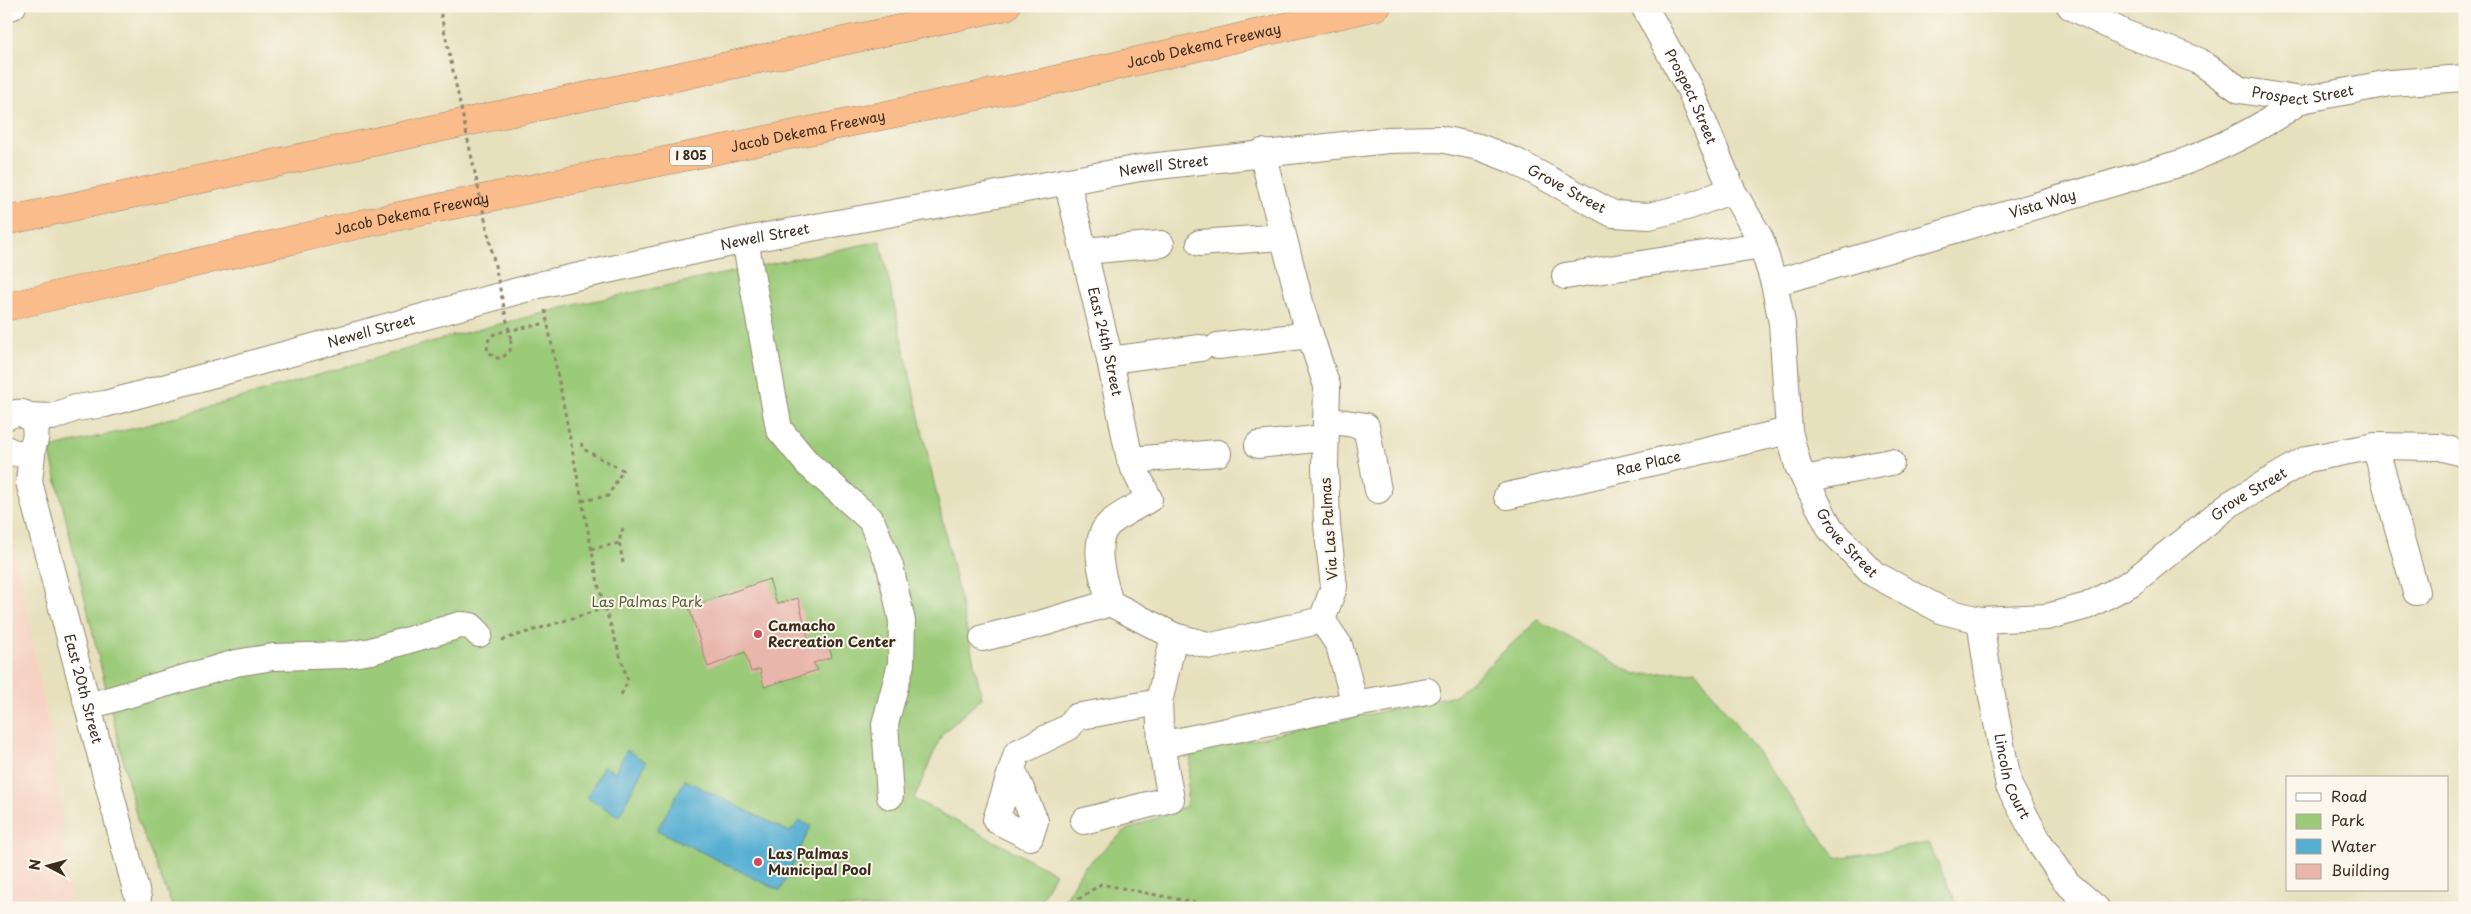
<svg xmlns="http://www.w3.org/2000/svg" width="2471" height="914" font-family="'Playpen Sans',sans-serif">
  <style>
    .built { fill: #f6d2c3 }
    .green { fill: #9bca79; stroke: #6b7a4c }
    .water { fill: #56afd3; stroke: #486c78 }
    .building { fill: #e9b6ac }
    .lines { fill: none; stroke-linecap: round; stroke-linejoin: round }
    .minor-casing { stroke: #91856e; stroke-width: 28 }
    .highway-casing { stroke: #91856e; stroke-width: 29 }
    .path { stroke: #91856e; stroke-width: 3; stroke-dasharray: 4 4; stroke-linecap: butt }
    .minor { stroke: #fff; stroke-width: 26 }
    .highway { stroke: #f9bc8a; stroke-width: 28 }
    .path-bridge { stroke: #91856e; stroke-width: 3; stroke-dasharray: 4 4; stroke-linecap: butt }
    .poi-dot { fill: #d1495b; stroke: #fbf7ec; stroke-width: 2 }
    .labels { text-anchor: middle; stroke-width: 4; stroke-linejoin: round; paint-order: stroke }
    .shield { fill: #fbf7ec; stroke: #75685c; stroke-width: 1 }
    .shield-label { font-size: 12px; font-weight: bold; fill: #3b2a1e }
    .street-label { font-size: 14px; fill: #3b2a1e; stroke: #fbf7ec }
    .park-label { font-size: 14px; fill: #585a39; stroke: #fbf7ec }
    .poi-label { font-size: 14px; font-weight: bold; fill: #3b2a1e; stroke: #fbf7ec; text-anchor: start }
  </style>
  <rect width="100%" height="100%" fill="#fbf7ec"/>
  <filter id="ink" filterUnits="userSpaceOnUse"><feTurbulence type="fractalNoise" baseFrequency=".02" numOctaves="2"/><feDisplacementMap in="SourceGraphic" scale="10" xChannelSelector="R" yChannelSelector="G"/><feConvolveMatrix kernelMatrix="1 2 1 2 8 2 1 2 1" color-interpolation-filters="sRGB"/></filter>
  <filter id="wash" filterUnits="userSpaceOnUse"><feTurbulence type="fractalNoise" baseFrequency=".0096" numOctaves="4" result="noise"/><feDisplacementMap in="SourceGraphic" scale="20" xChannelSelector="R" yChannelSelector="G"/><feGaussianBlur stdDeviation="1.12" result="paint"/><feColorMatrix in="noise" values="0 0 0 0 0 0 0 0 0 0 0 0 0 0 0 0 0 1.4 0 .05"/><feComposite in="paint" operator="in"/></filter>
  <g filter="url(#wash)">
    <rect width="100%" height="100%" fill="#e7e0bd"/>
    <path class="built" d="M6,506L54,753L71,908H6Z"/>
    <path class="green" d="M880,241L982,698L942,734L914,799L1055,873L1036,908H173L137,819L49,448L144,426L448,337L579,304Z
      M1538,620L1636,675L1695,670L1837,858L1928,843L1959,908H1059L1083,868L1126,830L1186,806L1191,753L1456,695Z"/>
    <path class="water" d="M627,750L646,762L619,816L587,798L603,766L615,772Z
      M685,780L790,832L799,821L811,826L780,891L657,830Z"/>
    <g id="blocks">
      <path class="building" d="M769,579L777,604L798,598L809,642L826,637L832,657L813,663L818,670L764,687L760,669L751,672L745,652L708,667L689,607Z"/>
    </g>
  </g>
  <g filter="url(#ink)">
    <use href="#blocks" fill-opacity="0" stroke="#91856e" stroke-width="1"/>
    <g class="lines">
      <defs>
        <g id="minor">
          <path id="s1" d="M1644,6L1690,90L1732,190L1760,238L1774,283L1782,323L1789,431L1798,466L1831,530L1874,574L1943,611L1980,620L2047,617L2087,606L2131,583L2230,504L2307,459L2375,446L2440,447L2465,454"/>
          <path id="s2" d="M2070,6L2124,33L2199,61L2240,90L2301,100L2390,83L2465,78"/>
          <path d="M6,8L13,6"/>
          <path id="s3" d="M1067,181L1110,360L1130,460L1149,499C1136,507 1120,514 1109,524C1090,542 1104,582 1110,603L1174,636L1212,646L1322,620L1334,587L1327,525L1325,466L1327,386L1303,314L1262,152"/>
          <path d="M745,240L779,429L807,463L871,520L890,566L902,621L901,664L885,724L890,796"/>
          <path d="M1200,243L1282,237"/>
          <path d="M1085,251L1161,244"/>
          <path d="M1565,276L1762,245"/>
          <path id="s4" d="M1774,283L2181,163C2225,146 2263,127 2301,100"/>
          <path d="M1218,346L1310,335"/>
          <path d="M1110,360L1200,348"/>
          <path id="s5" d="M27,416L52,417L76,408L105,404L543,284L745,240L1140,168L1388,140L1440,139L1479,147L1515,161L1613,214L1649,216L1690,206L1732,190"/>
          <path d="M6,417C46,395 45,472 6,449"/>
          <path d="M1326,420L1366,426L1378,490"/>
          <path id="s6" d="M33,445L29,482L138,898"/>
          <path d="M1258,445L1325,438"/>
          <path d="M2375,446L2416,592"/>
          <path d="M1130,460L1218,453"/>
          <path d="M1805,479L1891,462"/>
          <path id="s7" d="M1507,496L1789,431"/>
          <path id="s8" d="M1980,620L1988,675L2009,786L2039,842L2067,883L2096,908"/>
          <path d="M983,638L1043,623L1110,603"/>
          <path d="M1355,704L1427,691"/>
          <path d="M89,706L236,663L273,657L346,655L371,651L460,625L471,626L479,634"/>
          <path d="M1161,745L1159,702L1174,636"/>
          <path d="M1012,769L1035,821L1030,837L996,820L1017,753L1069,727L1076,717L1159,702"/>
          <path d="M1084,821L1171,799L1161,745L1355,704L1339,645L1322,620"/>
        </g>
        <g id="highway">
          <path d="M6,221L1006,6"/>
          <path id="s9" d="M6,307L361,224L1050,81L1377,6"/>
        </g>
      </defs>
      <use href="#minor" class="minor-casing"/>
      <use href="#highway" class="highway-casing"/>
      <path class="path" d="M545,310L599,588L628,681L620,697
        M511,340L510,351L502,358H495L487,350L489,338L496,333L547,323
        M582,501L608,496L623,470L583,449L581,442L584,441
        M623,528L619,541L623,563
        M591,549L620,543
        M502,640L605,608
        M1065,908L1101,884L1202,904L1213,908"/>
      <use href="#minor" class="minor"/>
      <use href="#highway" class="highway"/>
      <path class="path-bridge" d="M439,6L511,340"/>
    </g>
  </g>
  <g class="poi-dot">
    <circle cx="758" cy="634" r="5"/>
    <circle cx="758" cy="862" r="5"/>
  </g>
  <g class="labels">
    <rect class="shield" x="670" y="146.5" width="42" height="19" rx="4"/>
    <g class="shield-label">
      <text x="691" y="160">I 805</text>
    </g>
    <g class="street-label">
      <text dy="5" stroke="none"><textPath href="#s9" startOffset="1226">Jacob Dekema Freeway</textPath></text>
      <text dy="5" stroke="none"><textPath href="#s2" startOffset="254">Prospect Street</textPath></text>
      <text dy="5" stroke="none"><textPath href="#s1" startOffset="102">Prospect Street</textPath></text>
      <text dy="5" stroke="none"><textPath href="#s9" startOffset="821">Jacob Dekema Freeway</textPath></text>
      <text dy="5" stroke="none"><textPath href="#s5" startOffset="1166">Newell Street</textPath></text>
      <text dy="5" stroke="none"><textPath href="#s5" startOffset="1581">Grove Street</textPath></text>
      <text dy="5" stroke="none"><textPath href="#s4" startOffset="280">Vista Way</textPath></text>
      <text dy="5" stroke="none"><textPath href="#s9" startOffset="416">Jacob Dekema Freeway</textPath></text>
      <text dy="5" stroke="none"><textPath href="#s5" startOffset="761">Newell Street</textPath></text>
      <text dy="5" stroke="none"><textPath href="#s5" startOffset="356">Newell Street</textPath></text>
      <text dy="5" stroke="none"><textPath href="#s3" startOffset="165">East 24th Street</textPath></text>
      <text dy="5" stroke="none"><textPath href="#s7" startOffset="145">Rae Place</textPath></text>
      <text dy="5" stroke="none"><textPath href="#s1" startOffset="1048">Grove Street</textPath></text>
      <text transform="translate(1329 529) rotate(-94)" y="5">Via Las Palmas</text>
      <text dy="5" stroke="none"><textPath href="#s1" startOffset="584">Grove Street</textPath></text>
      <text dy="5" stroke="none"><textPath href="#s6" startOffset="251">East 20th Street</textPath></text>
      <text dy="5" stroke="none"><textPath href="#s8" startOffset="160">Lincoln Court</textPath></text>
    </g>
    <g class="park-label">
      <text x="647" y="607">Las Palmas Park</text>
    </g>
    <g class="poi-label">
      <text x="768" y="631">Camacho<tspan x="768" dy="16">Recreation Center</tspan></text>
      <text x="768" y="859">Las Palmas<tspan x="768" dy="16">Municipal Pool</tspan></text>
    </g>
  </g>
  <rect width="2471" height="914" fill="none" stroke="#fbf7ec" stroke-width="25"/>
  <rect x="2286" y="776" width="162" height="115" fill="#fbf7ec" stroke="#aea59a"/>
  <rect x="2296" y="793" width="25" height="8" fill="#ffffff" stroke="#aea59a"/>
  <text x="2331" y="802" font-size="15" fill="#3b2a1e">Road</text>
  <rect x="2296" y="814" width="25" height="15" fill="#9bca79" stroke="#aea59a"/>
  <text x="2331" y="826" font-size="15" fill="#3b2a1e">Park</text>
  <rect x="2296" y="839" width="25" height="15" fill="#56afd3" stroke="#aea59a"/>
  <text x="2331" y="852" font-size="15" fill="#3b2a1e">Water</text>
  <rect x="2296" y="864" width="25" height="15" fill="#e9b6ac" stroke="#aea59a"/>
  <text x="2331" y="876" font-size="15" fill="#3b2a1e">Building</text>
  <g transform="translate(48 866) rotate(276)" stroke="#fbf7ec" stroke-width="4" paint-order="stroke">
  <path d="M0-4L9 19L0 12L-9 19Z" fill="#3b2a1e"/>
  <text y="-8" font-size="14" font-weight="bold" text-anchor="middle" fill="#3b2a1e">N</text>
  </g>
</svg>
